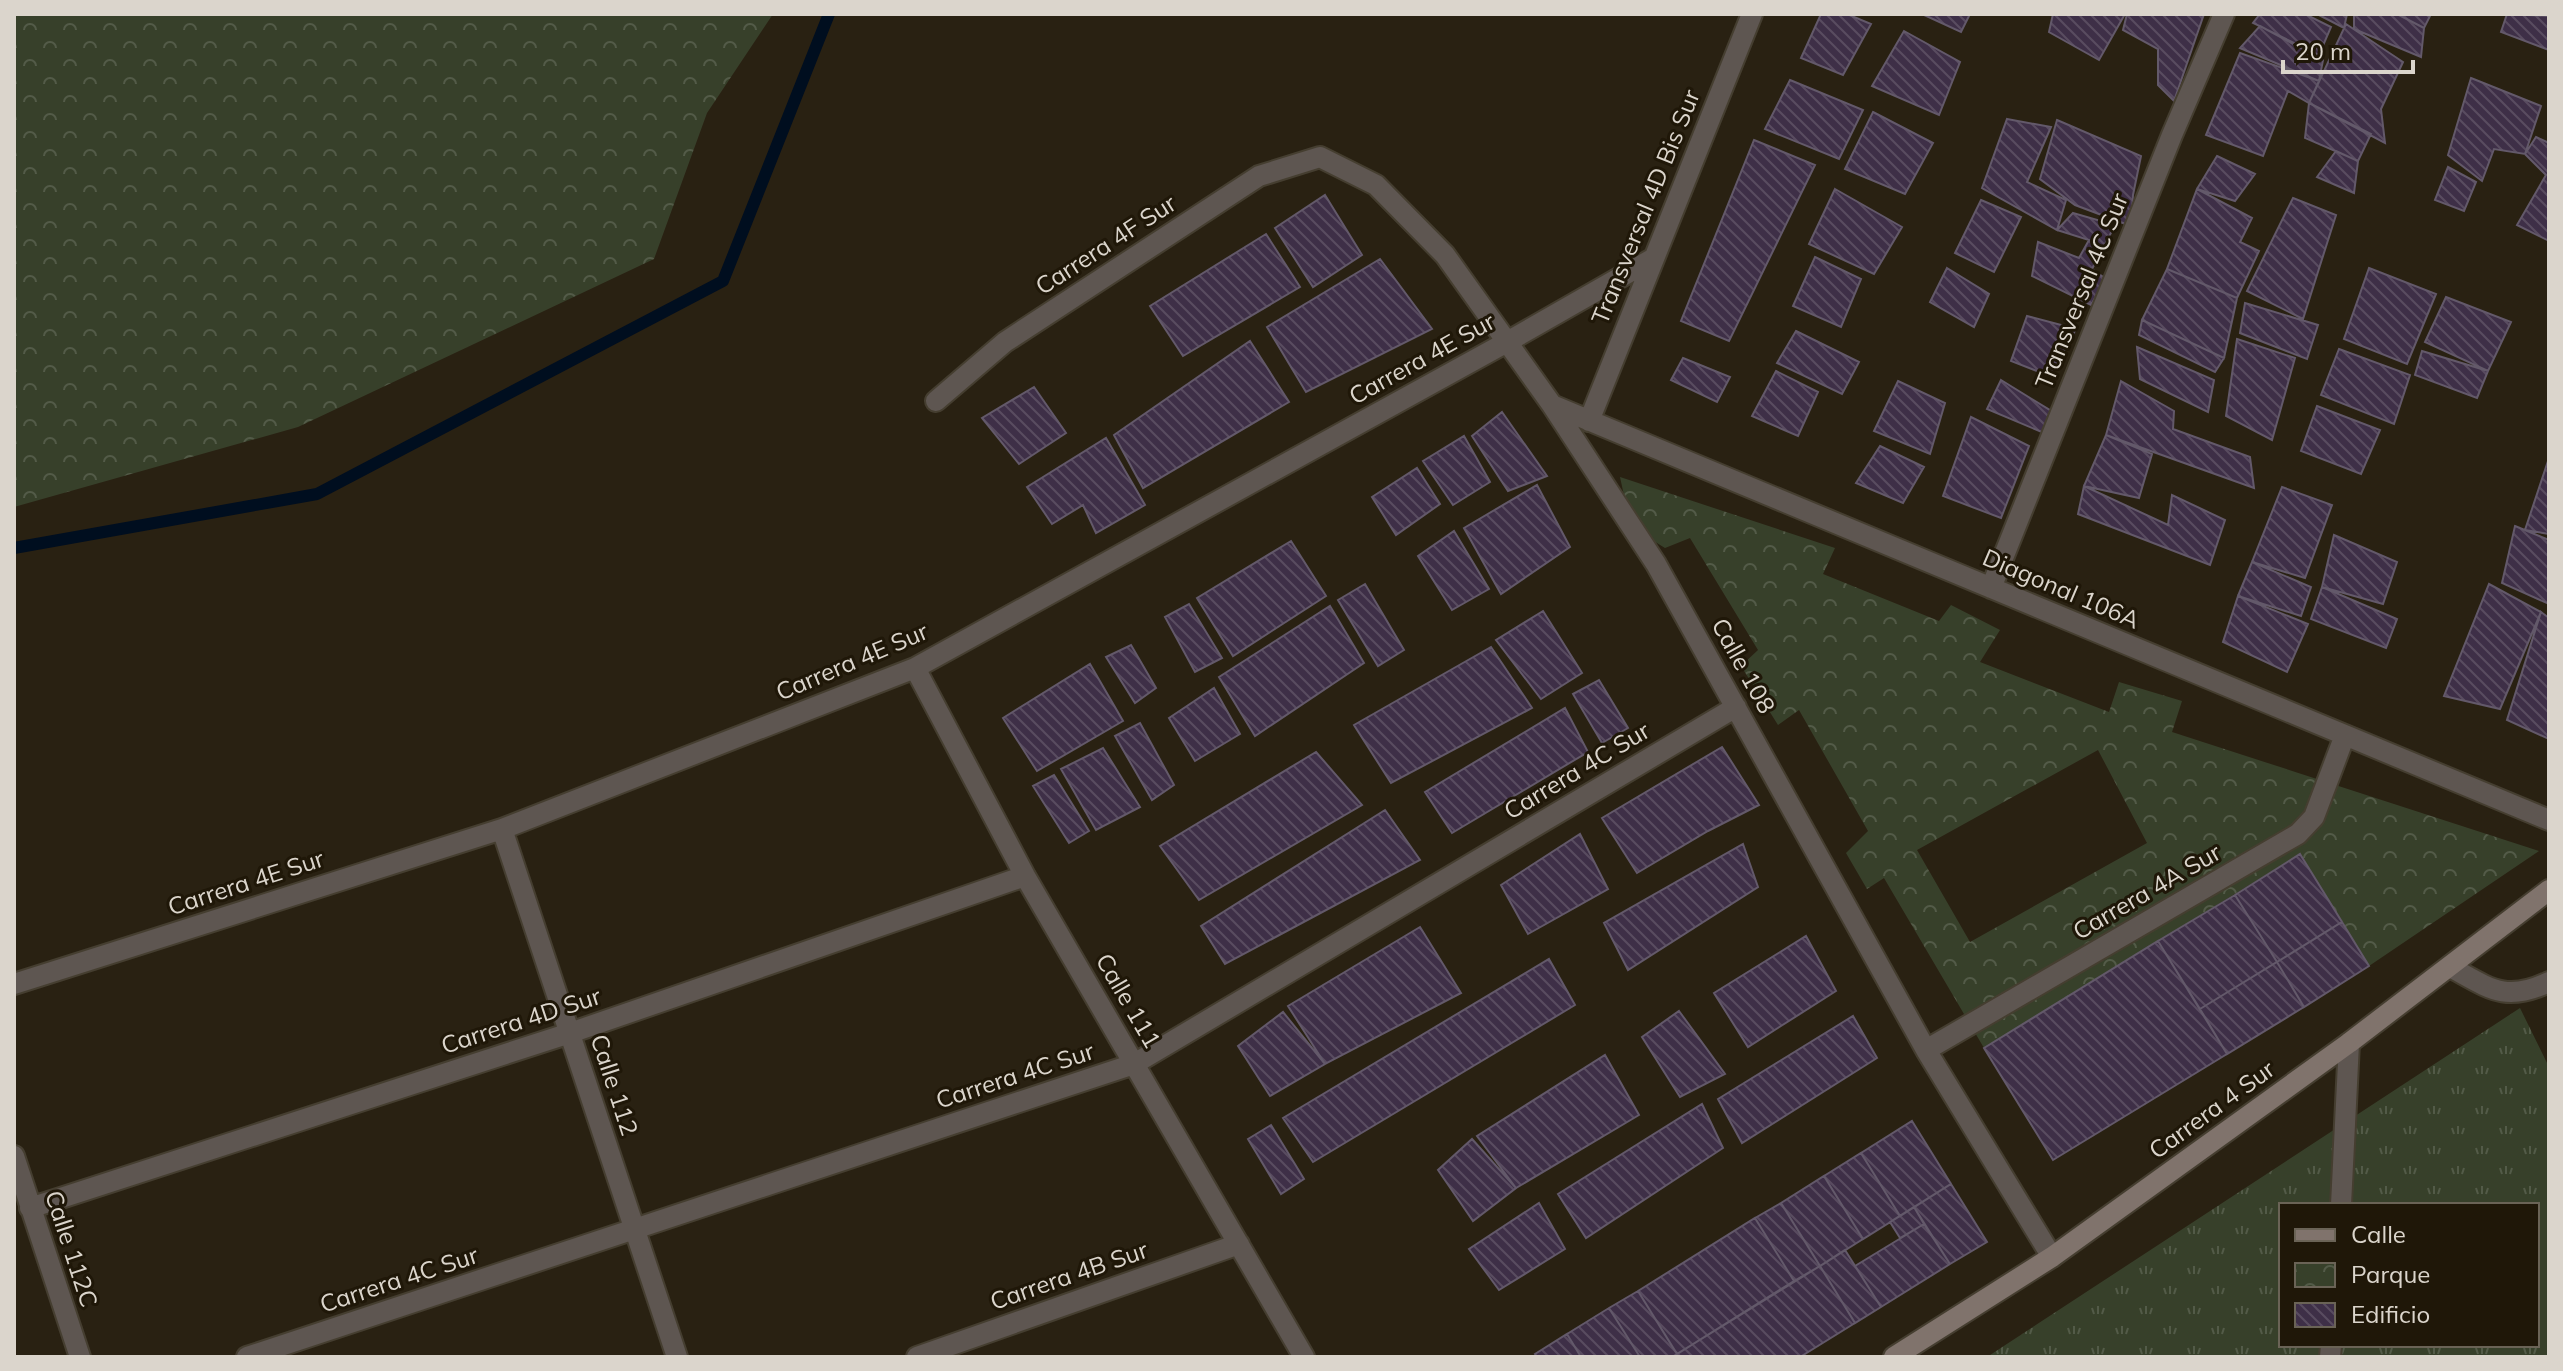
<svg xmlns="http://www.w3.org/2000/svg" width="2563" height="1371" font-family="Mulish,sans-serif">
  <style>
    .grass { fill: url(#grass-tufts); fill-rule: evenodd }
    .park { fill: url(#park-crowns); fill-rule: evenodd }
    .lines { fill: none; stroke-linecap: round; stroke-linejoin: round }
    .stream { stroke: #000e1f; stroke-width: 12 }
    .building { fill: url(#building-back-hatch); stroke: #63596a; stroke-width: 2 }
    .lane-casing { stroke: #453e30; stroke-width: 24 }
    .street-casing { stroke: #453e30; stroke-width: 24 }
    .secondary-casing { stroke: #453e30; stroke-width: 24 }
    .lane { stroke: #5e5651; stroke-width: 20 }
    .street { stroke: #5e5651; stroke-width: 20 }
    .secondary { stroke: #80736c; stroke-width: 20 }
    .labels { text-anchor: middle; stroke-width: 6; stroke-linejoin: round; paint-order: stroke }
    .street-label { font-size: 24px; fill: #dbd5cc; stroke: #1f1708 }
  </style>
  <defs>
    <pattern id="grass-tufts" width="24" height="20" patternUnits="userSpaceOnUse" patternTransform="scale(2)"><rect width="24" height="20" fill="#37402a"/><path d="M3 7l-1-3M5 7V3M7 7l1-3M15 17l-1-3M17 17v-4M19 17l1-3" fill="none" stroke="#535b48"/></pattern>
    <pattern id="park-crowns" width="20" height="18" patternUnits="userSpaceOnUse" patternTransform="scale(2)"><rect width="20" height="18" fill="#37402a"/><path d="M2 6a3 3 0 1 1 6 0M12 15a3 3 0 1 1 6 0" fill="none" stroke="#535b48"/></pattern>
    <pattern id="building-back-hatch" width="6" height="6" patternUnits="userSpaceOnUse" patternTransform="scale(2)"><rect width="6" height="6" fill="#3e2f47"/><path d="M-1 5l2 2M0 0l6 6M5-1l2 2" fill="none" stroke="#594c60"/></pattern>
  </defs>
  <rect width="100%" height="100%" fill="#292112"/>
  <path class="grass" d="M2520,1008L2549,1067V1357H1987ZM2281,1205H2537V1345H2281Z"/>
  <path class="park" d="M14,14H773L707,113L654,259L298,427L14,507Z
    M1620,477L1835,548L1823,574L1939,621L1951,605L2000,630L1980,662L2109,712L2119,682L2182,701L2172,732L2539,851L2369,966L2300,854L1984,1048L1884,878L1867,889L1846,853L1868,831L1799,710L1778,725L1741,666L1758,650L1690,538L1665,548L1631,527ZM2098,750L2147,843L1970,942L1917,850Z"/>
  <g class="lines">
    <path class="stream" d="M14,548L317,494L723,281L829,14"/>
  </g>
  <path class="building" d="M1821,14H1847L1871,24L1843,75L1801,58Z
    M1922,14H1970L1961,32Z
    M2053,14H2125L2099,60L2049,32Z
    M2127,14H2204L2174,101L2158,85V49L2123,30Z
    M2260,14H2305L2331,27L2319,55L2253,23Z
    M2317,14H2347L2344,28Z
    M2354,14H2397L2424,28L2421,57L2354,29Z
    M2397,14H2431L2424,28Z
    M2507,14L2549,16V50L2501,32Z
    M2346,24L2403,62L2381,109L2385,143L2309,103Z
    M2260,26L2323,60L2319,81L2240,48Z
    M1904,31L1960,62L1939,115L1872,86Z
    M2240,53L2319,81L2309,103L2288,91L2263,156L2206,135Z
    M2471,78L2541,106L2525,154L2494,149L2482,181L2448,155Z
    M1790,80L1863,110L1839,159L1765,129Z
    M2309,103L2371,134L2358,161L2305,138Z
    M1873,112L1933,143L1905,194L1845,169Z
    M2007,119L2051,127L2027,182L2066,200L2057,230L1982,188Z
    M2057,120L2141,156L2133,195L2131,226L2075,205L2040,179Z
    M2536,137L2549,143V241L2517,225L2546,175L2525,154Z
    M1754,140L1815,165L1729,341L1681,321Z
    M2336,151L2358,161L2354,193L2317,177Z
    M2217,156L2255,174L2235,201L2197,189Z
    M2448,167L2476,182L2464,211L2435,200Z
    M1835,189L1902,227L1874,274L1809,244Z
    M2197,189L2252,218L2240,242L2259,251L2237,298L2167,269Z
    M1325,195L1362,255L1313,287L1275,228Z
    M2293,198L2336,215L2303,319L2247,291Z
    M1981,200L2021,217L1994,272L1955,253Z
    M2073,213L2115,225L2092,269L2106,279L2091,305L2032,276L2038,242L2079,258L2089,240L2057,230Z
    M1266,234L1300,287L1183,356L1150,306Z
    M1815,257L1861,279L1841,327L1793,306Z
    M1380,259L1432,329L1306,392L1267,327Z
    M1947,268L1989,294L1974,327L1930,302Z
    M2369,268L2436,294L2407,364L2344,339Z
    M2167,269L2237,298L2224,358L2142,320Z
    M2446,297L2511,322L2488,371L2425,342Z
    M2245,303L2318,325L2307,359L2240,333Z
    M2027,316L2076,329L2050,376L2011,361Z
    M2142,320L2224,358L2215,372L2139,335Z
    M1796,331L1859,362L1842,394L1777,363Z
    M2237,339L2295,358L2272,440L2226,416Z
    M1250,341L1289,402L1143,488L1114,435Z
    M2137,347L2214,380L2208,412L2140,379Z
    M2339,349L2410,375L2394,424L2321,395Z
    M2422,351L2488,371L2477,398L2415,375Z
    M1683,358L1730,377L1717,402L1671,380Z
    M1776,371L1818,392L1798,436L1752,416Z
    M2001,380L2053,412L2044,433L1987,409Z
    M1898,381L1945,403L1930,454L1874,431Z
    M2121,381L2174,411L2173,429L2250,457L2254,488L2106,435Z
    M1034,387L1066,433L1019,464L982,418Z
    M2317,406L2380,430L2361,474L2301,451Z
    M1502,412L1547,476L1508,491L1472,436Z
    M1971,417L2029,446L2001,518L1943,496Z
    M2106,435L2152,454L2139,498L2084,486Z
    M1464,436L1490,482L1453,505L1423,461Z
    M1106,438L1145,505L1096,533L1083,505L1052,524L1027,487Z
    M1880,446L1924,467L1903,503L1856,483Z
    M2549,458V534L2525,530Z
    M1417,468L1440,504L1396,535L1372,497Z
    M1537,485L1570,547L1501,594L1464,528Z
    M2084,486L2168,525L2172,495L2225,520L2210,565L2078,514Z
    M2282,487L2332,505L2305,578L2252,562Z
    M2515,526L2549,540V604L2502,583Z
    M1454,531L1489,589L1452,610L1418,556Z
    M2334,535L2397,562L2383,604L2322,587Z
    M1291,541L1326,596L1233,656L1197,598Z
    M2252,562L2311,587L2301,616L2238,596Z
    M1365,584L1404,650L1378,666L1338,600Z
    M2489,584L2541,612L2500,709L2444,696Z
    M2322,587L2397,619L2386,648L2311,619Z
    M2238,596L2308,624L2287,672L2223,642Z
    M1189,604L1222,658L1195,672L1165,617Z
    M1330,606L1364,663L1255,736L1219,677Z
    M1543,611L1582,673L1541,699L1496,640Z
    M2541,612L2549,618V739L2507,720Z
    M1131,645L1156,688L1135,703L1106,657Z
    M1491,647L1532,708L1391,783L1354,725Z
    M1090,664L1123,721L1037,771L1003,718Z
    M1599,680L1628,728L1602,743L1573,694Z
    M1214,688L1240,734L1195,761L1169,718Z
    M1565,708L1588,752L1452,833L1425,792Z
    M1140,723L1174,785L1152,800L1115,736Z
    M1722,747L1759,805L1708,831L1637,873L1602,818Z
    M1103,748L1140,807L1096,830L1061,769Z
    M1316,752L1362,805L1199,900L1160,846Z
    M1054,775L1089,831L1069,843L1033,786Z
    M1385,810L1420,860L1225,964L1201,926Z
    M1580,834L1608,889L1528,934L1501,885Z
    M1743,844L1758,887L1628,970L1604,923Z
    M2300,854L2342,922L2277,962L2235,895Z
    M2235,895L2277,962L2200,1009L2158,941Z
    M2342,922L2369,966L2304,1007L2277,962Z
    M1420,927L1461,993L1325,1064L1288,1006Z
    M1806,936L1836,991L1748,1047L1714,993Z
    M2158,941L2227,1054L2053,1160L1984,1048Z
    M1549,959L1575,1005L1313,1162L1283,1118Z
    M2277,962L2304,1007L2227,1054L2200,1009Z
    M1679,1011L1725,1074L1680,1097L1642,1037Z
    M1283,1012L1325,1064L1270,1096L1238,1046Z
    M1853,1016L1877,1058L1742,1143L1718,1099Z
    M1605,1055L1639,1115L1516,1188L1477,1136Z
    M1702,1104L1723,1148L1586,1238L1558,1194Z
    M1912,1121L1951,1184L1900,1216L1861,1153Z
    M1271,1125L1304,1179L1281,1194L1248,1139Z
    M1472,1139L1516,1188L1473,1221L1438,1170Z
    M1861,1153L1900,1216L1863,1239L1824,1176Z
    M1824,1176L1863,1239L1820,1266L1781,1203Z
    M1951,1184L1987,1242L1950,1264L1914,1207Z
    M1539,1203L1565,1249L1499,1290L1469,1249Z
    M1781,1203L1820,1266L1794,1281L1755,1218Z
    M1914,1207L1924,1224L1900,1238L1890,1222Z
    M1755,1218L1794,1281L1677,1354L1638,1291Z
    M1924,1224L1950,1264L1881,1307L1855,1266Z
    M1845,1250L1881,1307L1855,1323L1820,1266Z
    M1820,1266L1855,1323L1800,1357H1678L1677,1354Z
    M1638,1291L1677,1354L1672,1357H1640L1609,1308Z
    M1609,1308L1640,1357H1581L1567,1334Z
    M1567,1334L1581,1357H1537L1535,1354Z"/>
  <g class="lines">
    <defs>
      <path id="lane" d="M2341,1205L2349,1043
        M2330,1357L2331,1345"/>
      <path id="street" d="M936,401L1005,342L1259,176L1320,157L1376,185L1445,255L1552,405L1656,564L1926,1050L2052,1257
        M1552,405L2549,820
        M1589,421L1752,14
        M1991,588L2172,135L2224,14
        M915,668L1025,876L1304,1357
        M502,829L677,1357
        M2450,967C2489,988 2505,1003 2549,982
        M14,984L502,829L915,668L1507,342L1654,258
        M1926,1050L2298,834L2314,817L2345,735
        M14,1156L80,1357
        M30,1208L570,1033L1025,876
        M247,1357L1134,1064L1736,707
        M917,1357L1239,1244"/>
      <path id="secondary" d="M1894,1357L2052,1257L2349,1043L2549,890"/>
    </defs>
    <use href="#lane" class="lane-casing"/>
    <use href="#street" class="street-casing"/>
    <use href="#secondary" class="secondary-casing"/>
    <use href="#lane" class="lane"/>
    <use href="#street" class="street"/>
    <use href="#secondary" class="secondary"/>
  </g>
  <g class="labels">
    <g class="street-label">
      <text transform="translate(1646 207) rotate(-68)" y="8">Transversal 4D Bis Sur</text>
      <text transform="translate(1106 245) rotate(-33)" y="8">Carrera 4F Sur</text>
      <text transform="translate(2082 291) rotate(-68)" y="8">Transversal 4C Sur</text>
      <text transform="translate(1422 359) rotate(-29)" y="8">Carrera 4E Sur</text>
      <text transform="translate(2061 589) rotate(23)" y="8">Diagonal 106A</text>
      <text transform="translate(852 662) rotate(-23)" y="8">Carrera 4E Sur</text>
      <text transform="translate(1743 666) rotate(61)" y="8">Calle 108</text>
      <text transform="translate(1577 771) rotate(-31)" y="8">Carrera 4C Sur</text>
      <text transform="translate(246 883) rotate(-18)" y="8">Carrera 4E Sur</text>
      <text transform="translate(2147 892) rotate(-30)" y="8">Carrera 4A Sur</text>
      <text transform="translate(1128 1001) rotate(60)" y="8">Calle 111</text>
      <text transform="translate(521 1021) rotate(-18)" y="8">Carrera 4D Sur</text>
      <text transform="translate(1015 1076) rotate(-18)" y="8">Carrera 4C Sur</text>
      <text transform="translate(614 1085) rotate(72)" y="8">Calle 112</text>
      <text transform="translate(2212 1110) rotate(-36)" y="8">Carrera 4 Sur</text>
      <text transform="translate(71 1249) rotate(72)" y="8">Calle 112C</text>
      <text transform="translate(1069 1276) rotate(-19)" y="8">Carrera 4B Sur</text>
      <text transform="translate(399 1280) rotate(-18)" y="8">Carrera 4C Sur</text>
    </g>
  </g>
  <rect width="2563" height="1371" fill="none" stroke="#dbd5cc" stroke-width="32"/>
  <rect x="2279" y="1203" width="260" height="144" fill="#1f1708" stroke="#6a6356" stroke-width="2"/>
  <rect x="2295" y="1229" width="40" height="12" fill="#80736c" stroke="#6a6356" stroke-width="2"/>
  <text x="2351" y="1243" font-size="24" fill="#dbd5cc">Calle</text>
  <rect x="2295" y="1263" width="40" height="24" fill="url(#park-crowns)" stroke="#6a6356" stroke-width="2"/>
  <text x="2351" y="1283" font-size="24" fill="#dbd5cc">Parque</text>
  <rect x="2295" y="1303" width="40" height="24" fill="url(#building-back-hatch)" stroke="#6a6356" stroke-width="2"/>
  <text x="2351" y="1323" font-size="24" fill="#dbd5cc">Edificio</text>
  <path d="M2283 60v12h130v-12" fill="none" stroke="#dbd5cc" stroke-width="4"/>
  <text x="2295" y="60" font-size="24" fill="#dbd5cc" stroke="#1f1708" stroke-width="6" paint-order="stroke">20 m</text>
</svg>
